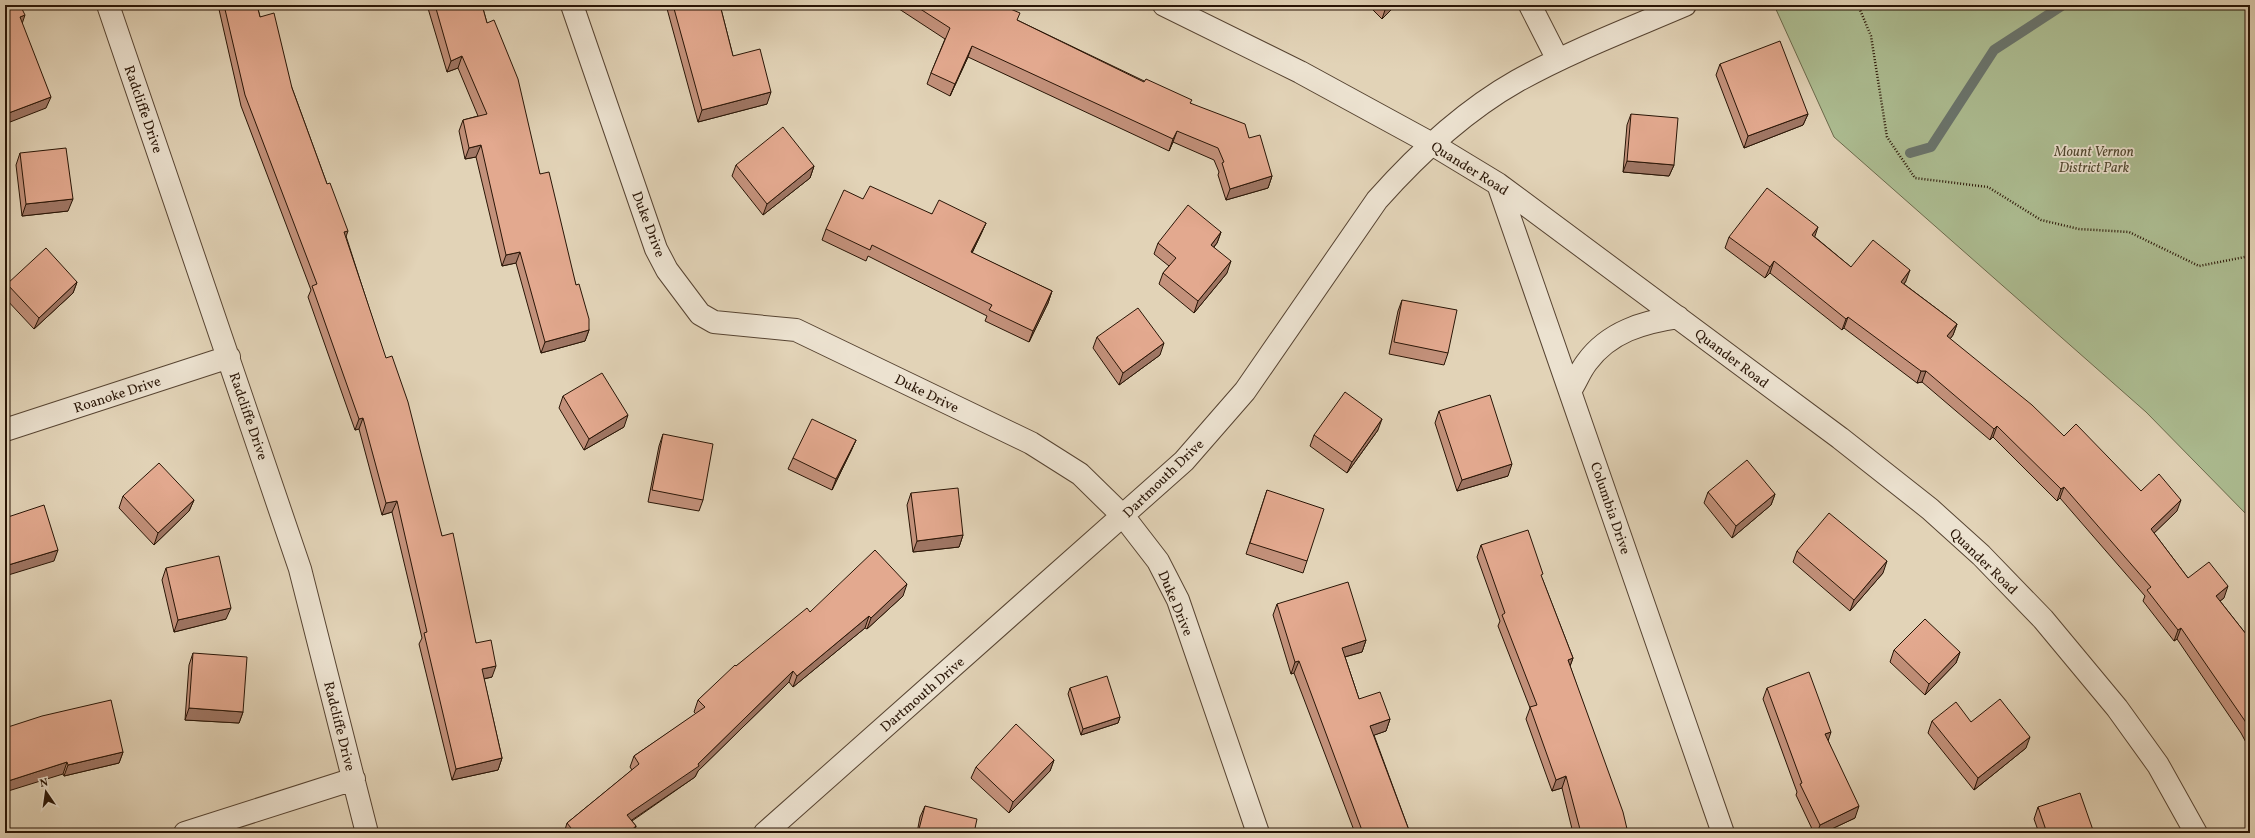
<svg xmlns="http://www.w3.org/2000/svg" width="2255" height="838" font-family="Vollkorn,serif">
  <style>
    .green { fill: #adbe93; stroke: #6b6a4c }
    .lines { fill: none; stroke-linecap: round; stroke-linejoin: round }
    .stream { stroke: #6a766f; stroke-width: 10 }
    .minor-casing { stroke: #574432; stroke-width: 24 }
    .path { stroke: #291506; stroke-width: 2.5; stroke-dasharray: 1 2; stroke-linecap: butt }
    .minor { stroke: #ece2d0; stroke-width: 22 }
    .wall { fill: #c3917b; stroke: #291506 }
    .shaded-wall { fill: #9f7664; stroke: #291506 }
    .building { fill: #e3a98f; stroke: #291506 }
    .labels { text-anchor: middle; stroke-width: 3.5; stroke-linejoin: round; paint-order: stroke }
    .street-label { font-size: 14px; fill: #291506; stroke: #ece2d0 }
    .park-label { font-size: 14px; font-style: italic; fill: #514830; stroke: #ece2d0 }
  </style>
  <rect width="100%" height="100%" fill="#e2d3b7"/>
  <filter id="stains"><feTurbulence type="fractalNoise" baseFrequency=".005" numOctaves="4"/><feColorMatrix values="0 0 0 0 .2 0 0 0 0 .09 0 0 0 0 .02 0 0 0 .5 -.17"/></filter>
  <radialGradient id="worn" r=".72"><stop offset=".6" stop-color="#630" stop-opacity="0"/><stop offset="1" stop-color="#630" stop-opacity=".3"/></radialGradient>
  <path class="green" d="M1774,5H2250V518L2146,412L1834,137Z"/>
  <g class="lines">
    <path class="stream" d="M1910,153L1931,147L1994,50L2063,5"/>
    <defs>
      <path id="minor" d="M108,5L300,569L367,833
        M572,5L656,249L667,270L700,314L714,322L796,330L1031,443L1080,474L1124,517L1158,561L1178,600L1258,833
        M1164,5L1300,72L1432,144L1498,184L1840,438L1930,509L1981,555L2043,619L2117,708L2158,765L2196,833
        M1530,5L1558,60
        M1498,184L1723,833
        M1570,391C1576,382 1580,371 1587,362C1609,332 1643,322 1678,317
        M5,430L229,357
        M185,833L354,779
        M765,833L1184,461L1245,391L1377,200C1417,155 1464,111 1517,81C1571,51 1629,29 1685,5"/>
    </defs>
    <use href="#minor" class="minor-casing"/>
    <path class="path" d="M1858,5L1871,36L1887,137L1915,178L1988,187L2041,220L2079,229L2129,232L2199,266L2250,256"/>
    <use href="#minor" class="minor"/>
  </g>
  <path class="wall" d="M218,5H257L260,17L292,88L346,236L442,536L476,643L492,677L484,679L502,758L498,770L452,780L419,644L422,638L392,512L382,515L359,429L355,430L308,297L311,290L241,106Z
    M427,5H482L487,23L540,174L576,285L589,330L585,341L541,353L516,263L502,266L476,157L465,159L459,131L463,120L478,116L458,68L447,72Z
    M666,5H720L733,56L767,104L698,122Z
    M893,5H1001L1017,20L1190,103L1249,138L1272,176L1268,188L1226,200L1218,175L1219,172L1214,160L1173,142L1169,151L968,57L950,96L927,84L931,73L945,39Z
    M1368,5H1396L1382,19Z
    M1720,64L1808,114L1803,125L1744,148L1716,75Z
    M1631,114L1674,165L1669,176L1623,172L1627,125Z
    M20,153L68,211L22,216L16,165Z
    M736,165L814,166L810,178L763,215L732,176Z
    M863,199L932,214L986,223L981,234L972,253L1052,291L1048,303L1029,342L985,321L987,316L868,256L866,261L822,240L826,229Z
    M1221,232L1217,243L1214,247L1227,273L1194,313L1159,284L1163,273L1169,266L1154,254L1158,243Z
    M1729,237H1815L1851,267L1906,281L1904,284L1957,324L1953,335L1950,339L2064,436L2141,491L2177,511L2154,533L2188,578L2224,598L2220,601L2246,634L2250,632V750L2241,733L2177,639L2174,641L2143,601L2145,596L2060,498L2057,501L1993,437L1990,440L1922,382L1917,383L1844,328L1842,330L1770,273L1765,278L1725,248Z
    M77,282L73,293L34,329L5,298V289L7,284Z
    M1402,300L1448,353L1444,365L1389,354L1398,311Z
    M1097,337L1160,355L1119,385L1093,348Z
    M563,396L624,427L584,450L559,408Z
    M1439,411L1508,476L1457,491L1435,423Z
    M1378,430L1347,473L1310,446L1314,435Z
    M663,434L703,500L699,511L648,502L659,446Z
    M856,440L851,451L832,490L788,469L793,458Z
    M1267,490L1307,561L1303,573L1246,554Z
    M1708,492L1775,494L1771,505L1732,538L1704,503Z
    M911,493L963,535L959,547L913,552L907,505Z
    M123,496L194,500L189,511L154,545L119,508Z
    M1481,545L1542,578L1573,658L1570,666L1628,833H1573L1562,788L1552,791L1526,719L1530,708L1498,626L1500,621L1477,557Z
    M1797,551L1883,573L1850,611L1793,562Z
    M166,568L226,619L174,632L162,580Z
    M903,596L867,629L865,628L793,687L789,682L698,771L695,777L632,821L636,826L634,833H564L567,823L632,770L630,767L634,756L696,714L694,712L698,700L736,666L810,612Z
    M1277,604L1366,640L1362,652L1345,657L1359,699L1390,719L1386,731L1374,735L1410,833H1355L1294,673L1291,674L1273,615Z
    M1894,650L1960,652L1956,663L1925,695L1890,662Z
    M193,653L243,712L239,723L185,720L189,665Z
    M1070,688L1120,717L1118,723L1081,735L1068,694Z
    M1767,688L1828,740L1855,818L1823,833H1814L1796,795L1797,792L1763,699Z
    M1932,721L1971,722L2026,748L1974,790L1928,733Z
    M5,728L123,752L119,763L64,776L63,774Z
    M1054,760L1050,771L1009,813L971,778L976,767Z
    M925,806L974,833H917L920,817Z
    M2038,807L2094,833H2039L2034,819Z"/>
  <path class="shaded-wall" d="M1388,5H1396L1382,19L1386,7Z
    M25,15L21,27L20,17Z
    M972,46L968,57L950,96L955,84Z
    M462,56L458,68L447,72L451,61Z
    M771,92L767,104L698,122L702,110Z
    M51,97L46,108L5,124V118L6,114Z
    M1808,114L1803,125L1744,148L1748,136Z
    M1177,131L1173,142L1169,151L1173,139Z
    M481,145L476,157L465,159L469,148Z
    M1627,161L1674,165L1669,176L1623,172Z
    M814,166L810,178L763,215L767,204Z
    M1272,176L1268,188L1226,200L1230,189Z
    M73,199L68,211L22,216L26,204Z
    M986,223L981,234L967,263L971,252Z
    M1818,227L1814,239L1812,235Z
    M348,231L344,242V232Z
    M1221,232L1217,243L1206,256L1211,245Z
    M520,252L516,263L502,266L506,255Z
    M1231,261L1227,273L1194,313L1198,301Z
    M1774,261L1770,273L1765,278L1770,267Z
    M1910,270L1906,281L1897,293L1901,282Z
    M77,282L73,293L34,329L39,318Z
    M1052,291L1048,303L1029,342L1033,331Z
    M1848,317L1844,328L1842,330L1846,319Z
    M1957,324L1953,335L1943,348L1947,336Z
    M589,330L585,341L541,353L545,342Z
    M1164,343L1160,355L1119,385L1123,373Z
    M1921,371H1926L1922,382L1917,383Z
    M628,415L624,427L584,450L589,439Z
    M363,418L359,429L355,430L359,419Z
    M1382,419L1378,430L1347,473L1352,462Z
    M1997,426L1993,437L1990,440L1994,429Z
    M856,440L851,451L832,490L836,479Z
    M1512,464L1508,476L1457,491L1462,480Z
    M2064,487L2060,498L2057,501L2061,489Z
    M1775,494L1771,505L1732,538L1736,526Z
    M194,500L189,511L154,545L158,533Z
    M2181,500L2177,511L2147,540L2151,529Z
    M397,501L392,512L382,515L386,503Z
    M963,535L959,547L913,552L917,541Z
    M58,550L54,561L5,576V566Z
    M1887,561L1883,573L1850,611L1854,600Z
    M907,584L903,596L867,629L871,618Z
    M2228,586L2224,598L2212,607L2216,596Z
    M231,608L226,619L174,632L178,620Z
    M869,616L865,628L793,687L797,676Z
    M2181,628L2177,639L2174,641L2178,630Z
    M1366,640L1362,652L1337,659L1342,648Z
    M1960,652L1956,663L1925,695L1929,684Z
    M1573,658L1569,669L1568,660Z
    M1299,661L1294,673L1291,674L1295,662Z
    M496,666L492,677L478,680L482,669Z
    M793,671L789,682L698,771L695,777L623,826L627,815L698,764Z
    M189,708L243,712L239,723L185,720Z
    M1120,717L1118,723L1081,735L1083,729Z
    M1390,719L1386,731L1366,738L1370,726Z
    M1831,732L1827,744L1825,734Z
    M2030,737L2026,748L1974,790L1978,778Z
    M123,752L119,763L64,776L68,765Z
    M502,758L498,770L452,780L456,769Z
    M1054,760L1050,771L1009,813L1013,802Z
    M67,762L63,774L5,792V782Z
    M1566,776L1562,788L1552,791L1556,780Z
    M1859,806L1855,818L1823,833H1817L1820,825Z
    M636,826L634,833H628Z"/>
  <path class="building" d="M5,5H20L25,15L20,17L51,97L6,114L5,110Z
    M224,5H257L260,17L274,13L292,88L327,184L330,183L348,231L344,232L386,358L392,356L408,402L442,536L453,533L476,643L491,640L496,666L482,669L502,758L456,769L424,633L427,632L397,501L386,503L363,418L359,419L312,286L317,284L245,95Z
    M435,5H482L487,23L494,20L518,79L540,174L549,172L576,285L579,284L589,319V330L545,342L520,252L506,255L481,145L469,148L463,120L487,114L462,56L451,61Z
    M673,5H720L733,56L760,49L771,92L702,110Z
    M914,5H1001L1020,13L1017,20L1144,82L1146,79L1192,100L1190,103L1245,124L1249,138L1260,135L1272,176L1230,189L1222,163L1224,162L1218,148L1177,131L1173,139L972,46L955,84L931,73L950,28Z
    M1384,5H1388L1386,7Z
    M1780,41L1808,114L1748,136L1720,64Z
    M1631,114L1678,118L1674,165L1627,161Z
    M783,127L814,166L767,204L736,165Z
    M66,148L73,199L26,204L20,153Z
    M870,186L932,214L939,200L986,223L971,252L1052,291L1033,331L989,310L992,305L872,245L870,250L826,229L844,190L863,199Z
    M1767,188L1818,227L1812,235L1851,267L1873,240L1910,270L1901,282L1957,324L1947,336L2032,405L2064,436L2076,424L2141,491L2159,474L2181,500L2151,529L2188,578L2209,562L2228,586L2216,596L2246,634L2250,632V731L2245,721L2181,628L2178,630L2147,590L2151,587L2064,487L2061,489L1997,426L1994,429L1926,371H1921L1848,317L1846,319L1774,261L1770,267L1729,237Z
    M1188,205L1221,232L1211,245L1231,261L1198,301L1163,273L1176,258L1158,243Z
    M46,248L77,282L39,318L7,284Z
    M1402,300L1457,310L1448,353L1394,342Z
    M1138,308L1164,343L1123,373L1097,337Z
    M602,373L628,415L589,439L563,396Z
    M1345,392L1382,419L1352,462L1314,435Z
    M1490,395L1512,464L1462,480L1439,411Z
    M812,419L856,440L836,479L793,458Z
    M663,434L713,444L703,500L652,490Z
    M1747,460L1775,494L1736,526L1708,492Z
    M159,463L194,500L158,533L123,496Z
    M958,488L963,535L917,541L911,493Z
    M1267,490L1324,509L1307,561L1250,543Z
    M44,505L58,550L5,566V518Z
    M1829,513L1887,561L1854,600L1797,551Z
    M1528,530L1543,574L1541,575L1573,658L1568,660L1623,812L1628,833H1581L1566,776L1556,780L1530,707L1537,705L1502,615L1505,613L1481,545Z
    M875,550L907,584L871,618L869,616L797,676L793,671L698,764L699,766L627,815L636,826L628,833H575L567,823L639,764L634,756L705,707L698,700L735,665L736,666L807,608L810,612Z
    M219,556L231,608L178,620L166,568Z
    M1348,582L1366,640L1342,648L1359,699L1380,692L1390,719L1370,726L1410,833H1363L1299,661L1295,662L1277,604Z
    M1925,619L1960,652L1929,684L1894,650Z
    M193,653L247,657L243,712L189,708Z
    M1809,672L1831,732L1825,734L1859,806L1820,825L1800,784L1802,783L1767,688Z
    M1107,676L1120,717L1083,729L1070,688Z
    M2000,699L2030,737L1978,778L1932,721L1956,702L1971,722Z
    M111,700L123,752L68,765L67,762L5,782V728L42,716Z
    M1016,724L1054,760L1013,802L976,767Z
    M2080,793L2094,833H2047L2038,807Z
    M925,806L977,819L974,833H918Z"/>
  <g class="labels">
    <g class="street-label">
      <text transform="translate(144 109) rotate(71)" y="5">Radcliffe Drive</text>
      <text transform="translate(1470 168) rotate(32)" y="5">Quander Road</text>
      <text transform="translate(649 224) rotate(69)" y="5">Duke Drive</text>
      <text transform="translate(1732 358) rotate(37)" y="5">Quander Road</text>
      <text transform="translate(927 393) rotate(26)" y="5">Duke Drive</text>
      <text transform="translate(117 394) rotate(-18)" y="5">Roanoke Drive</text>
      <text transform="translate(249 416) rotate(71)" y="5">Radcliffe Drive</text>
      <text transform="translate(1163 478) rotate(-44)" y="5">Dartmouth Drive</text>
      <text transform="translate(1611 508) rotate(71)" y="5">Columbia Drive</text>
      <text transform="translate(1984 561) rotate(44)" y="5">Quander Road</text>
      <text transform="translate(1176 603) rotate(67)" y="5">Duke Drive</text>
      <text transform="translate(922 694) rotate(-41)" y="5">Dartmouth Drive</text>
      <text transform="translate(340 726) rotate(76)" y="5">Radcliffe Drive</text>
    </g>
    <g class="park-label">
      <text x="2094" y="156">Mount Vernon<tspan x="2094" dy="16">District Park</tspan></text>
    </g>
  </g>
  <rect width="2255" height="838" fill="none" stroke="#e2d3b7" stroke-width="20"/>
  <rect x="6" y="6" width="2243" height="826" fill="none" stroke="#291506" stroke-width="2"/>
  <rect x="10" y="10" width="2235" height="818" fill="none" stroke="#291506"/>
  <g transform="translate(46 792) rotate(347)" stroke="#ece2d0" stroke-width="3" paint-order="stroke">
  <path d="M0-3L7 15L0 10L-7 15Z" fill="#291506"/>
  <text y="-6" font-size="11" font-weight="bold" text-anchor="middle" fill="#291506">N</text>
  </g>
  <rect width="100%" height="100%" filter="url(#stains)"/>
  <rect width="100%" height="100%" fill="url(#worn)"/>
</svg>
